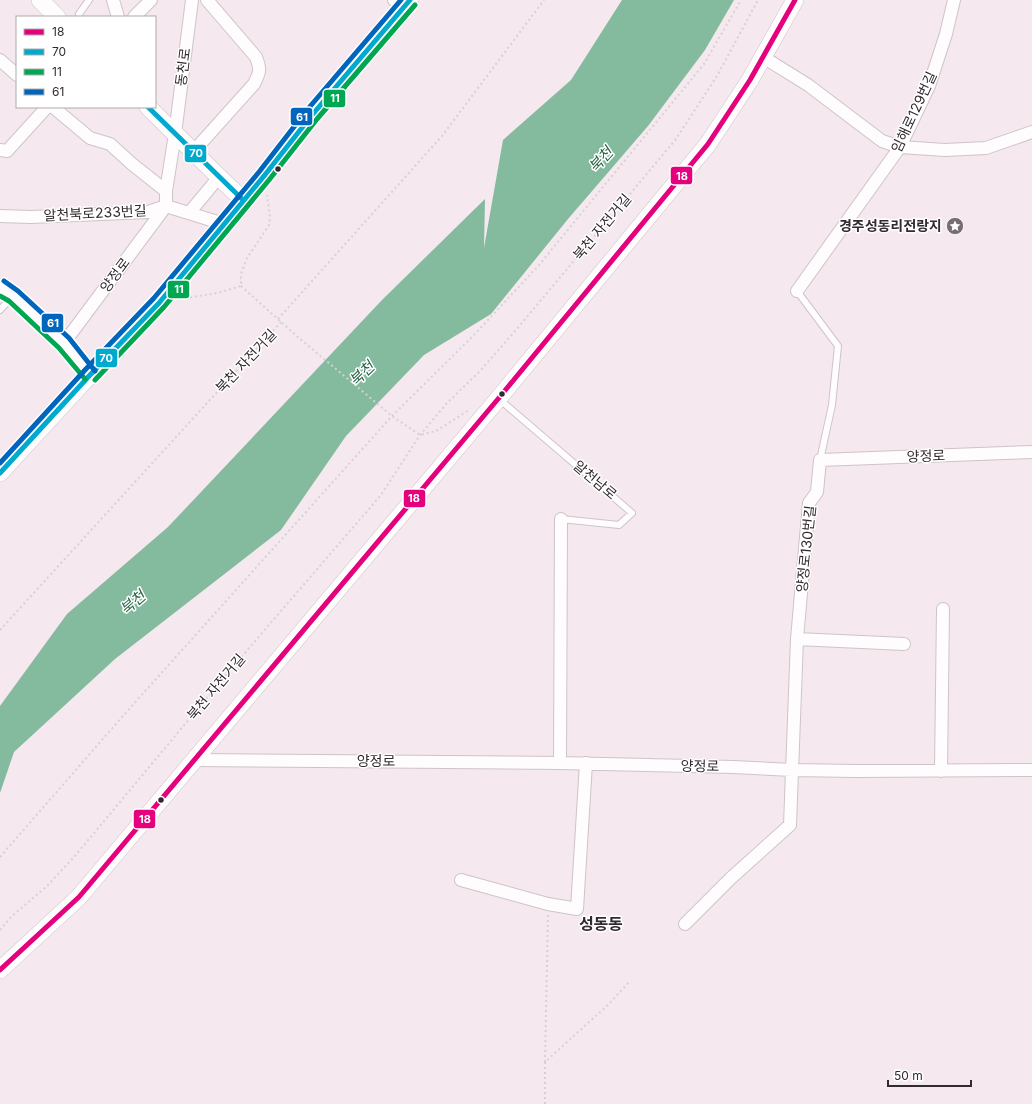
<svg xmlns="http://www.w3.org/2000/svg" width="1032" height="1104" font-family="Inter,'Noto Sans KR',sans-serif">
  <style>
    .water { fill: #84ba9e }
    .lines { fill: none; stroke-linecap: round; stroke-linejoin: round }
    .lane-casing { stroke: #cdc4c9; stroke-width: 8 }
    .street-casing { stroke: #cdc4c9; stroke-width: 14 }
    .secondary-casing { stroke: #cdc4c9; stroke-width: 18 }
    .path { stroke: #d6d2d4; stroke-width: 2; stroke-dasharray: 2 3; stroke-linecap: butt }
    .lane { stroke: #fefcfd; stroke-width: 6 }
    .street { stroke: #fefcfd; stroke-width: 12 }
    .secondary { stroke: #fefcfd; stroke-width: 17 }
    .bus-1-casing { stroke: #fff; stroke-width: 8 }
    .bus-2-casing { stroke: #fff; stroke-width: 8 }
    .bus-3-casing { stroke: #fff; stroke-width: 8 }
    .bus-4-casing { stroke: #fff; stroke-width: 8 }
    .bus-1 { stroke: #e5007d; stroke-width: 5 }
    .bus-2 { stroke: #00a9ce; stroke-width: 5 }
    .bus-3 { stroke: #00a651; stroke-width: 5 }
    .bus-4 { stroke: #0065bd; stroke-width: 5 }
    .bus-dot { fill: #332a2f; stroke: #fff; stroke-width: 1.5 }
    .labels { text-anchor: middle; stroke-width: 3; stroke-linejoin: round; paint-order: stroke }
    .street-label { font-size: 14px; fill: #332a2f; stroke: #fff }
    .poi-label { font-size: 14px; font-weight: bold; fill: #332a2f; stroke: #fff; text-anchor: end }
    .water-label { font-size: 15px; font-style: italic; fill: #276447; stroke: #fff }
    .quarter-label { font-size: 16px; font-weight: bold; fill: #332a2f; stroke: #fff }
    .line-badge { stroke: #fff; stroke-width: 1.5 }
    .badge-label { font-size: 11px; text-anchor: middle; font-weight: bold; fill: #fff }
  </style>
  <rect width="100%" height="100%" fill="#f5e8ef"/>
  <path class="water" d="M622,0H734L705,50L648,126L568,219L491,314L424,355L346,436L281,530L115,659L14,752L0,793V706L67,614L168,527L382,300L485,199L484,248L503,140L571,80Z"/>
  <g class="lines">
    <defs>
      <path id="lane" d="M79,14L89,0
        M797,291L838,346L832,405L820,460
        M0,310L12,297
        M499,399L632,513L619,525L561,519"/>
      <path id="street" d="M113,0L118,17
        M394,0L403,9
        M134,17L151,0
        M763,57L808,85L882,141L900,147L945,150L986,148L1032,132
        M0,60L17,75
        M53,107L90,138L110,144L132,164L166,191
        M0,150L7,151L47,107
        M193,152L254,84C260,72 261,70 256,57L207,0
        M189,213L219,177
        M0,216L31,217L148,212L166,206L224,224
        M797,291L900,147L929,86L946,34L954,0
        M64,343L166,206V191L175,134L192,0
        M797,639L904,644
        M193,760L560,763L733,767L792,770L855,771L1032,770
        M560,763L561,519
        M941,771L943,609
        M461,880L548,904L577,909L586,763
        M685,924L731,878L790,825L797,639L809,503L817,492L820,460L1032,452"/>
      <path id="secondary" d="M40,0L57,17
        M148,107L219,177L243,200
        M0,287L13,296L64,343L90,375
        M0,473L90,375L159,303L264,176L312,115L410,0
        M0,970L79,897L498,399L708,144L750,80L795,0"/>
    </defs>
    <use href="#lane" class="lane-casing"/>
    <use href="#street" class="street-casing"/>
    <use href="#secondary" class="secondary-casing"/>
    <path class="path" d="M241,286L299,338L392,416L420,435L436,431L469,410
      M180,299L217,293L241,286V274L247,258L269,225L270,217L267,195
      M278,319L442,136L544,0
      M0,630L281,322
      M0,857L122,717L392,416L473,336L539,265L704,64L741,0
      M0,930L12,916L46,887L74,857L231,669L381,495L420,435L447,403L480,371L516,330L676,139L717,76L758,0
      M545,1062L548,915
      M545,1104V1062L609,1004L630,981"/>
    <use href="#lane" class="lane"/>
    <use href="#street" class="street"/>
    <use href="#secondary" class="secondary"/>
    <defs>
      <path id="bus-1" d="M0,970L79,897L498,399L708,144L750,80L795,0"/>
      <path id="bus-2" d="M148,107L243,200
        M0,473L90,375L159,303L264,176L312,115L410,0"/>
      <path id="bus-3" d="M0,296L9,301L59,348L85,379
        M95,380L164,307L269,180L317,119L415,5"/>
      <path id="bus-4" d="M4,281L18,291L69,338L95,371
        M0,463L85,370L154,298L259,172L307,110L401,0"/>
    </defs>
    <use href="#bus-1" class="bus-1-casing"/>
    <use href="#bus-2" class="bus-2-casing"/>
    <use href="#bus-3" class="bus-3-casing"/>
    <use href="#bus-4" class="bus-4-casing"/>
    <use href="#bus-1" class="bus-1"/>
    <use href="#bus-2" class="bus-2"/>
    <use href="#bus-3" class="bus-3"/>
    <use href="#bus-4" class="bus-4"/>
  </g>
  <defs>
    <symbol id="sight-disc" viewBox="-11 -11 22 22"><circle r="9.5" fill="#776c72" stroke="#fff"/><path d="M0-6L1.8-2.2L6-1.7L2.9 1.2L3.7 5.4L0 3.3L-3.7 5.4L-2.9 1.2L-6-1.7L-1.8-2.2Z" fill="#fff"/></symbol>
  </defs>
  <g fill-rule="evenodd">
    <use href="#sight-disc" x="945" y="216" width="20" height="20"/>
  </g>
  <g class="bus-dot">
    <circle cx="278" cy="169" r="3.5"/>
    <circle cx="502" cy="394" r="3.5"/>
    <circle cx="161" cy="800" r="3.5"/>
  </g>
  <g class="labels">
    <g class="street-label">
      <text transform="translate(183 67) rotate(-83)" y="5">동천로</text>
      <text transform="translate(914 112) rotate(-65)" y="5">임해로129번길</text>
      <text transform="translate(95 213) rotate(-3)" y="5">알천북로233번길</text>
      <text transform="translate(602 227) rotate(-50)" y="5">북천 자전거길</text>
      <text transform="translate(115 275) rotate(-53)" y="5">양정로</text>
      <text transform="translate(246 361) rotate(-47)" y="5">북천 자전거길</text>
      <text transform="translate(926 456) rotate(-2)" y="5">양정로</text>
      <text transform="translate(595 480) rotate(40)" y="5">알천남로</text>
      <text transform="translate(806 549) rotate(-84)" y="5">양정로130번길</text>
      <text transform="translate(216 687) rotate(-50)" y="5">북천 자전거길</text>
      <text x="376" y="766">양정로</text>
      <text transform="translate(700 766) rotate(1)" y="5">양정로</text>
    </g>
    <g class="poi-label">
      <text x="942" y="231">경주성동리전랑지</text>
    </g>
    <g class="water-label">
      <text transform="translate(601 160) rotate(-48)" y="5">북천</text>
      <text transform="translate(362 374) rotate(-44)" y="5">북천</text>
      <text transform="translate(133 603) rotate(-41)" y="5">북천</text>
    </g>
    <g class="quarter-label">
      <text x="601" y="930">성동동</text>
    </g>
  </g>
  <g class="line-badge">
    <rect x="323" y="89" width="23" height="19" rx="4" fill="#00a651"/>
    <rect x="290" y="107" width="23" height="19" rx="4" fill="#0065bd"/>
    <rect x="184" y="144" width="23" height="19" rx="4" fill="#00a9ce"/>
    <rect x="670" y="166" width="23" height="19" rx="4" fill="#e5007d"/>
    <rect x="167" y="280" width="23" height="19" rx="4" fill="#00a651"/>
    <rect x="41" y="313" width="23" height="20" rx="4" fill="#0065bd"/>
    <rect x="95" y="348" width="23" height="20" rx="4" fill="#00a9ce"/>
    <rect x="403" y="489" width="23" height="19" rx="4" fill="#e5007d"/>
    <rect x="133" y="809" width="23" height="20" rx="4" fill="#e5007d"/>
  </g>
  <g class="badge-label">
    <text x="335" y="102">11</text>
    <text x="302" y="121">61</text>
    <text x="196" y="157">70</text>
    <text x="682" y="180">18</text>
    <text x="179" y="293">11</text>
    <text x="53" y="327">61</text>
    <text x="106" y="362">70</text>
    <text x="414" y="502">18</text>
    <text x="145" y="823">18</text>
  </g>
  <rect x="16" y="16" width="140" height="92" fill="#ffffff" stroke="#adaaac"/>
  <rect x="24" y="29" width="20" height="6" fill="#e5007d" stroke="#adaaac"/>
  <text x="52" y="36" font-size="12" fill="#332a2f">18</text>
  <rect x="24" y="49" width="20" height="6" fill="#00a9ce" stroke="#adaaac"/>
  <text x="52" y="56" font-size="12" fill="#332a2f">70</text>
  <rect x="24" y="69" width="20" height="6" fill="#00a651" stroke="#adaaac"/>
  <text x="52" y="76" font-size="12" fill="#332a2f">11</text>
  <rect x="24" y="89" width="20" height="6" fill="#0065bd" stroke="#adaaac"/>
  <text x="52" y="96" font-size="12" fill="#332a2f">61</text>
  <path d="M888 1080v6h83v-6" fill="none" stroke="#332a2f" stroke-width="2"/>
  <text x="894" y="1080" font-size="12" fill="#332a2f" stroke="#ffffff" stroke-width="3" paint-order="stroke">50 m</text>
</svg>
